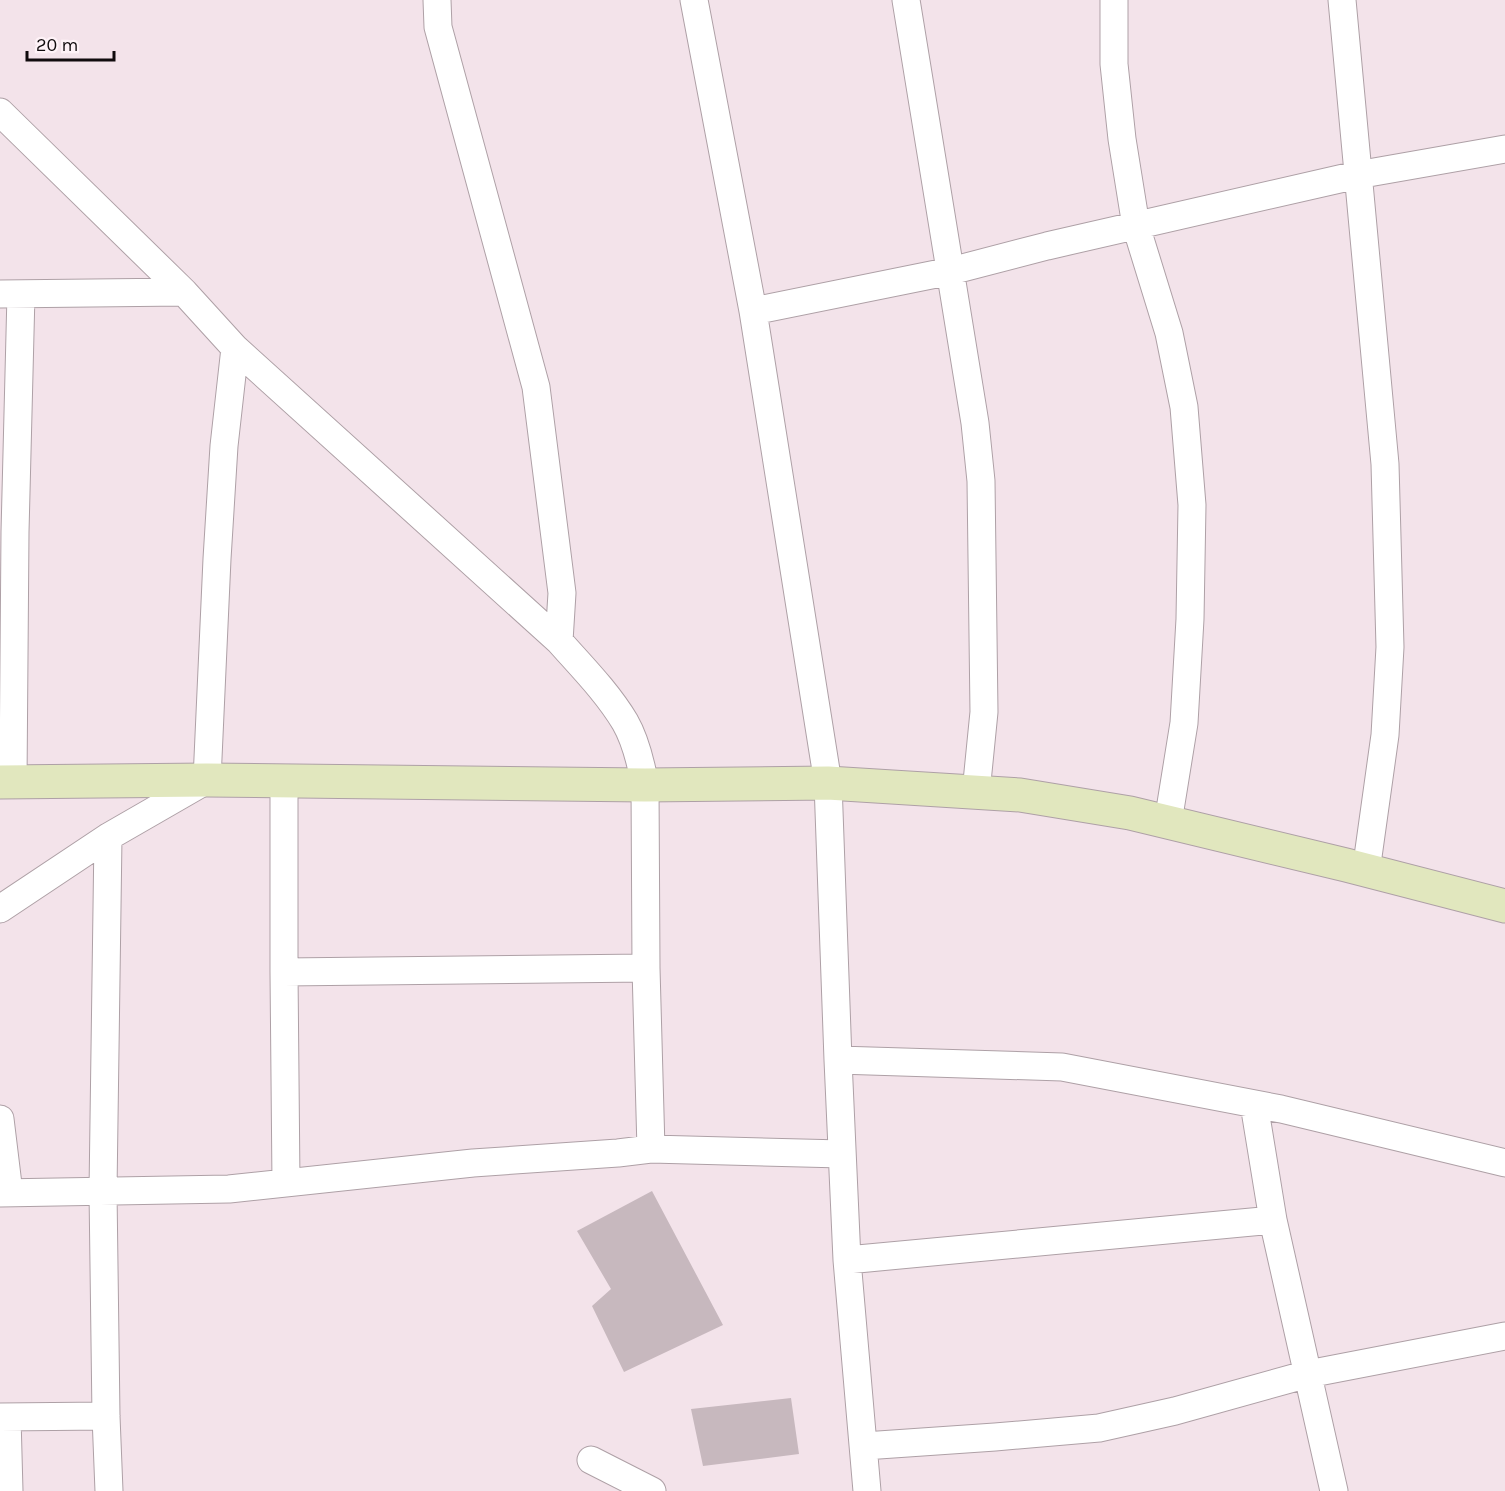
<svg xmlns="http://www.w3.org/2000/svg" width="1505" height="1491" font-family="Karla,sans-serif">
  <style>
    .building { fill: #c7b8be }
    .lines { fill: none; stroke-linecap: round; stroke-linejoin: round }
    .street-casing { stroke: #aea0a6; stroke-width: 29 }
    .secondary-casing { stroke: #aea0a6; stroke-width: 35 }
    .street { stroke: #fff; stroke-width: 27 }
    .secondary { stroke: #e1e7be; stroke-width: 33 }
  </style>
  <rect width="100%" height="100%" fill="#f3e3ea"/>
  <path class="building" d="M652,1191L723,1325L624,1372L592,1306L611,1289L577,1231Z
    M791,1398L799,1454L703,1466L691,1409Z"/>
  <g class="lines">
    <defs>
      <path id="street" d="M437,0L438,27L536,387L562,593L559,641
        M694,0L753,311L828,783L838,1060L847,1260L867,1491
        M906,0L975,423L981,481L984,712L976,792
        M1114,0V64L1122,139L1136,226L1169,333L1184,407L1192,505L1190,619L1184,723L1168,822
        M1342,0L1385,464L1390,647L1385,735L1366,871
        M0,112L184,292L235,348L559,641C582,667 607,692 625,722C636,741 641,763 645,785L646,968L651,1149
        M0,294L184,292
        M753,311L951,271L1047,246L1357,175L1505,149
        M284,781V972L646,968
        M13,782L15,532L21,294
        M108,837L103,1191L106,1416L109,1491
        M0,909L108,837L207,780L217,559L224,446L235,348
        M284,972L286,1183
        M838,1060L1062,1067L1281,1109L1505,1163
        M1254,1104L1273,1220L1334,1491
        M0,1119L9,1193
        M0,1193L229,1189L473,1163L618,1153L651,1149L842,1154
        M847,1260L1273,1220
        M0,1417L106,1416
        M7,1417L9,1491
        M864,1446L995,1437L1099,1428L1175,1411L1308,1374L1505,1336
        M591,1460L652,1491"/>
      <path id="secondary" d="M0,782L207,780L645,785L828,783L1020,795L1130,813L1346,865L1505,906"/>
    </defs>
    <use href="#street" class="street-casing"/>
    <use href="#secondary" class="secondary-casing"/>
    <use href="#street" class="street"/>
    <use href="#secondary" class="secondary"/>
  </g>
  <path d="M27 51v9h87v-9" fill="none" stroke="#100b0d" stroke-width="3"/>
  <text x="36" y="51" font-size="18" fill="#100b0d" stroke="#fef2f7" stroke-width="4.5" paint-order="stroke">20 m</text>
</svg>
